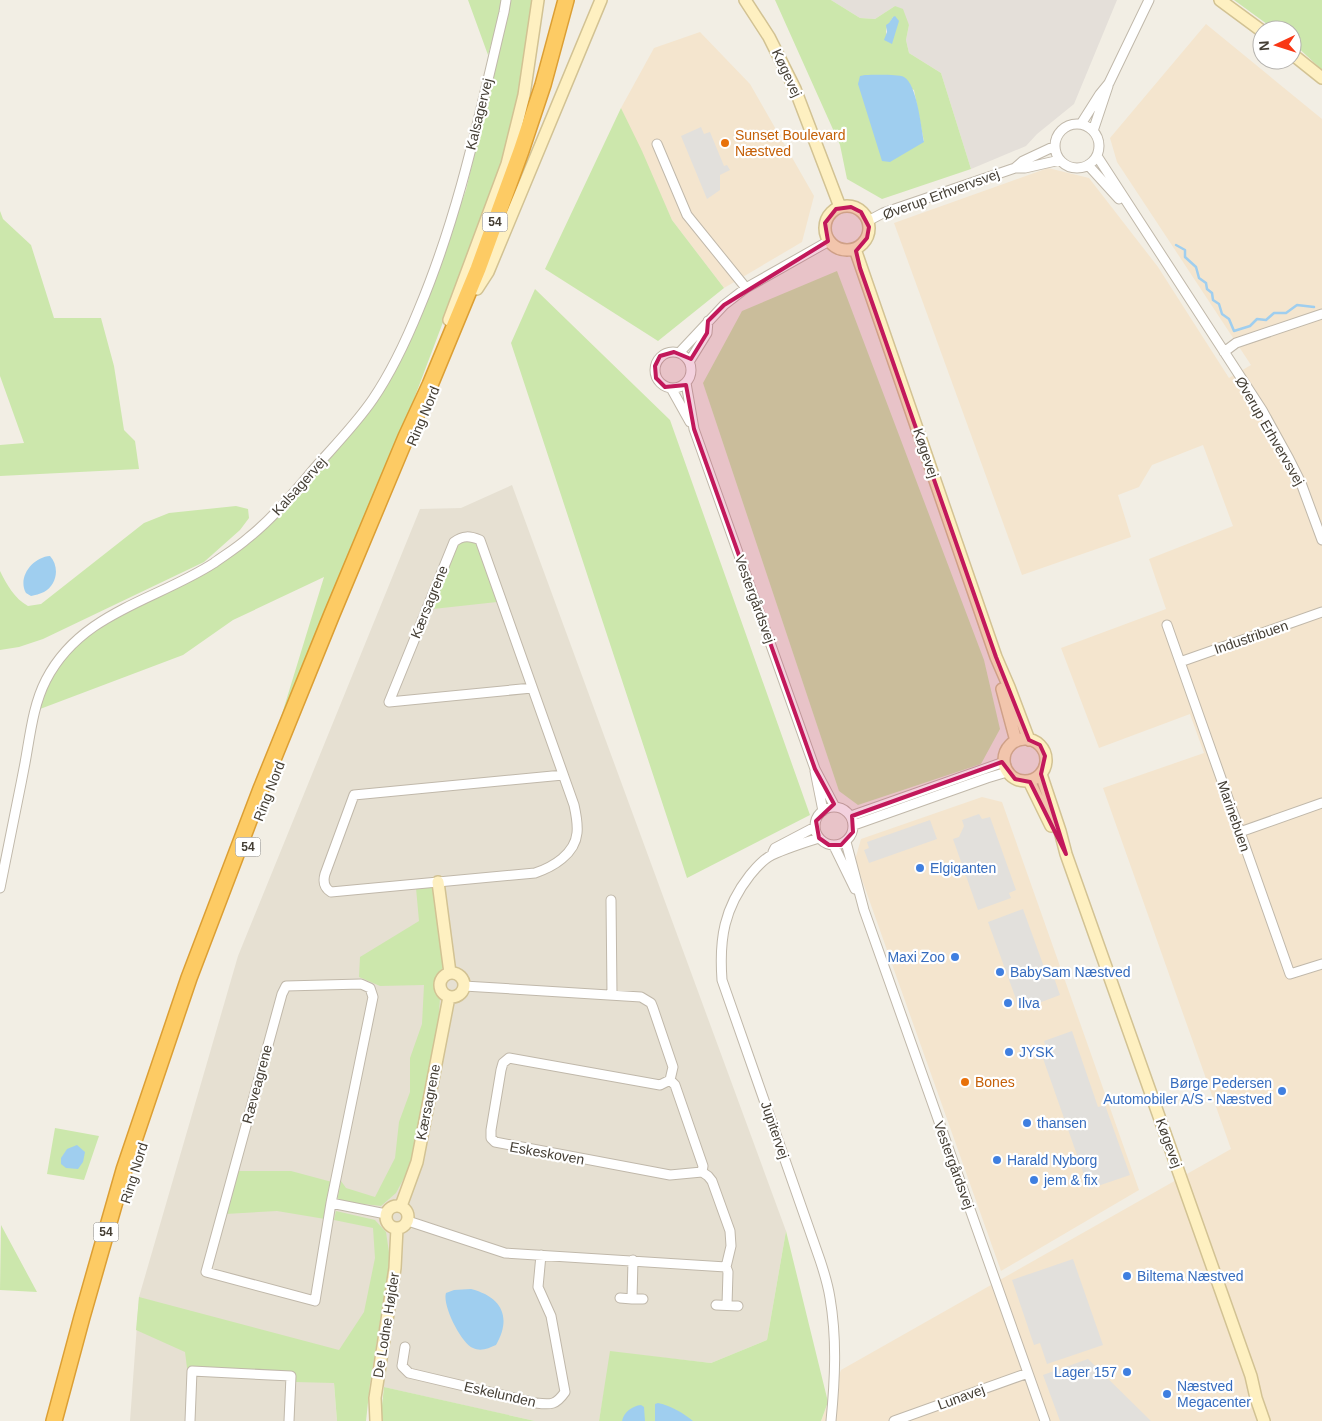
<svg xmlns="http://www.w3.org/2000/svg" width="1322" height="1421" font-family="Helvetica,sans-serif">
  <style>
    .residential { fill: #e6e0d2 }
    .commercial { fill: #f4e5ce }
    .industrial { fill: #e4dfd9 }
    .green { fill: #cce7ac; fill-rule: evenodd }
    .parking { fill: #e2e0dc }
    .water { fill: #9fceef }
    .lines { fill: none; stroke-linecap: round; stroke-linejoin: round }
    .stream { stroke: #9fceef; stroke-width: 2.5 }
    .street-casing { stroke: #c0b8aa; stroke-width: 11 }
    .secondary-casing { stroke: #d2c293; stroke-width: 14 }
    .highway-casing { stroke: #dc9f34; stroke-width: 18 }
    .street { stroke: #fff; stroke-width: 9 }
    .secondary { stroke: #fef0c1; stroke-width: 11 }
    .highway { stroke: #fdcb64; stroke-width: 15 }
    .marked { fill: #c2185b; fill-opacity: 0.2; stroke: #c2185b; stroke-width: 4; stroke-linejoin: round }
    .food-dot { fill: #e8710a; stroke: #fff; stroke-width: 2 }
    .shop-dot { fill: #3f7fe0; stroke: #fff; stroke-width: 2 }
    .labels { text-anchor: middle; stroke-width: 4.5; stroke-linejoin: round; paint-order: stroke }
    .shield { fill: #fff; stroke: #7c7871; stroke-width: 1 }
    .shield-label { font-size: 12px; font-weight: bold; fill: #443e34 }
    .street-label { font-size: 14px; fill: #443e34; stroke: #fff }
    .food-label { font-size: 14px; fill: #c56008; stroke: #fff; text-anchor: start }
    .shop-label { font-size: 14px; fill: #366cbe; stroke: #fff; text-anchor: start }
  </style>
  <rect width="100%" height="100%" fill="#f2eee4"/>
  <path class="residential" d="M512,485L786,1231L767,1340L711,1363L611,1352L599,1421H535L348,1379L334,1384L337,1421H130L139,1297L238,956L420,509L461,508Z"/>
  <path class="commercial" d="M1206,24L1322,119V1421H821L841,1370L1231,1149L1103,788L1204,753L1190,714L1099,748L1061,648L1166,609L1149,559L1233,526L1203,445L1152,465L1139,487L1118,495L1131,537L1022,575L894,223L1048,168L1089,178L1158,267L1229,378L1251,365L1117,162L1110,138Z
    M700,32L750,84L814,196L802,242L724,288L672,220L621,108L654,48Z
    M982,797L1002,802L1139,1190L1001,1271L855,860L861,839Z"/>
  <path class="industrial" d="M831,0H1117L1074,104L1037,134L1026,146L971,169L941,73L909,53L906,40L909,25L895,6L875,19L860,18Z"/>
  <path class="green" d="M468,0H501V10L488,55Z
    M509,0H535L520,95L502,166L400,436L274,740L324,577L233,620L183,655L40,709L48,682L65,657L84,637L109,619L252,540L376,402L408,346L466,190L508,13Z
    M775,0H831L860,18L875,19L895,6L903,9L909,25L906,40L909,53L941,73L971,169L882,199L847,179L840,145ZM893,17L892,43C882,30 886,30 893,17ZM875,75L883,76L914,90L924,142Z
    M1234,0H1322V70L1292,42V30H1275Z
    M621,108L642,151L672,220L724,288L658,341L545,269Z
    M0,211L3,219L31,245L54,318H101L114,366L124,430L135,441L139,469L0,476V445L24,443L0,376Z
    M837,271L984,660L1000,729L981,764L858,805L839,791L703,383L742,311Z
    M535,289L670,420L810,815L687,878L511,343Z
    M236,506L248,509L249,518L240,530L204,562L43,639L19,647L0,650V571C7,585 14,598 28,606L41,604L144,523L169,513Z
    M462,540L477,543L497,602L433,609L456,545Z
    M435,885L443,968L436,976L434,986L440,998L438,1029L412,1163L396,1193L381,1206L337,1201L341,1181L346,1188L375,1197L395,1158L399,1122L410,1092V1058L422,1024L424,985L380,986L359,977L360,957L419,921L416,888Z
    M55,1128L99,1136L84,1180L47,1174Z
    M236,1171H291L332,1182L325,1219L277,1211L225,1214Z
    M336,1211L375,1220L386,1232L390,1259L370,1384L366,1421H337L334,1383L295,1382L294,1373L187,1368L185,1352L136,1330L139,1297L339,1350L364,1312L375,1258L373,1228L334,1220Z
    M1,1225L37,1292L0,1290Z
    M786,1231L828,1402L821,1421H599L610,1351L711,1363L767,1340Z
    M384,1387L535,1421H383L381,1415Z"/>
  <path class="parking" d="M701,127L704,134L710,132L724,166L727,165L730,170L720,175V190L707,199L681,136Z
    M979,814L982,819L990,817L1016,890L1009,893L1011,898L978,910L953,839L959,837L964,826L962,820Z
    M930,820L937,839L869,863L864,850L869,848L867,842Z
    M1023,909L1044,967L1050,966L1060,995L1020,1010L988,922Z
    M1072,1031L1098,1107L1105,1105L1130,1175L1089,1189L1040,1050L1046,1048L1044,1041Z
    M1073,1259L1103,1345L1047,1364L1040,1343L1034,1345L1012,1280Z
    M1088,1359L1151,1421H1060L1043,1375Z"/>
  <path class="water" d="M895,16L899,21L892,44L884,40L887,32L886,25L889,23L893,17Z
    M865,75C873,75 898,74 904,77C917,84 921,127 924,142L890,162L882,161L858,84L860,76Z
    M50,556C60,567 57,585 44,592C40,594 35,595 31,596L26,593C17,577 33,557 50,556Z
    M77,1145L85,1152L83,1162L78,1169L66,1168L61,1164V1158L67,1149Z
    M471,1289C502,1297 512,1317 496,1345C489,1348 481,1352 473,1348C461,1343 442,1305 446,1293L454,1290Z
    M658,1403C672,1406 683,1413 693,1421H655V1404Z
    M641,1405L644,1407L645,1421H622C624,1412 632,1406 641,1405Z"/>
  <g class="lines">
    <path class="stream" d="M1176,245L1185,250V257L1196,267L1199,278L1206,283L1207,289L1212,293L1213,300L1219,304L1222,314L1229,319L1234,331L1250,326L1257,319L1266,320L1274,313H1286L1297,305L1314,307"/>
    <defs>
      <path id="street" d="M1081,124L1100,94L1109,83L1149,0
        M1055 146a22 22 0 1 1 44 0a22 22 0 1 1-44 0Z
        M1093,131L1108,86
        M657,144L687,215L746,288
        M1097,156L1262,410L1289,459L1301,483L1322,540
        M1088,165L1119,199
        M1015,168L1023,161L1055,146
        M868,221L883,213L1015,168H1025L1060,160
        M655 370a18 18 0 1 1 36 0a18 18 0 1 1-36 0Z
        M1224,352L1236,343L1322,314
        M679,353L724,305L746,288L829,241
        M689,362L707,333L708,321
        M686,383L694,429L815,769L835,807
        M671,388L690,422
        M1167,625L1290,974L1322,964
        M1180,662L1322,612
        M532,688L389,702L454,542C463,535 470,536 480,540L574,805C576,814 578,824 577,833C575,854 553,867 535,873L331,892C324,888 323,881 325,874L354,795L563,775
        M815,771L823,811
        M815 826a19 19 0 1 1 38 0a19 19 0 1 1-38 0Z
        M851,816L1004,762
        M854,825L987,778L1007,772
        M1240,832L1322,803
        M819,838C803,843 787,848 772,855C763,859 756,868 750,875C724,908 719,939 722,980L820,1260C824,1272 828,1285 830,1298C837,1339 835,1380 831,1421
        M846,842L864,910L1045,1421
        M834,846L855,889
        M773,852L775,848L815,827
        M0,888C8,847 17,805 25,763C30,736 33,705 46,680C81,612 155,601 214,563C225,555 238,547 248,538C276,516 298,487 321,461C339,441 358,421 373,399C392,371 406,341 419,309C459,214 480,112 504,12L506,0
        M611,900L612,994
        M464,986L641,997L651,1003L653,1008L673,1067L670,1080L660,1085L509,1058L503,1063L501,1070L491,1130V1138L495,1142L670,1175L702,1172
        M331,1203L315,1301L206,1272L282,994L286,986L361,984L370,988L373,997L331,1203L386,1214
        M408,1221L505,1253L726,1267L731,1246L730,1231L712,1181L708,1176L702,1172L703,1166L675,1085L670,1080
        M726,1267L728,1272L727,1305
        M620,1298L632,1299L633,1260
        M632,1299H643
        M716,1305L738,1306
        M405,1347L402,1366L409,1373L536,1403C551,1405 556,1405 565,1392L551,1316L538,1287L541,1255
        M190,1421L192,1371L291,1376L289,1421
        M894,1421L1028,1373"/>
      <path id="secondary" d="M745,0L769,37L795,89L840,207
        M1220,0L1262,31
        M1292,54L1322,78
        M825 228a22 22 0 1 1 44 0a22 22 0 1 1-44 0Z
        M855,249L996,657L1009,687L1029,740
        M477,289L488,272L601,0
        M449,320L507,164L524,95L538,0
        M1002,689L1016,741
        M1004 760a21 21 0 1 1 42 0a21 21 0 1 1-42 0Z
        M1041,774L1060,831L1066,854L1251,1376L1256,1398L1264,1421
        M1029,781L1051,826
        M438,882L450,973
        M440 985a12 12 0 1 1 24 0a12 12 0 1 1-24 0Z
        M386 1217a11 11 0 1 1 22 0a11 11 0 1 1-22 0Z
        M401,1206L417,1162L449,997
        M376,1421L375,1398L395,1268L397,1228"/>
      <path id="highway" d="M54,1421L82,1317L124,1170L189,978L261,789L332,614L406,437L430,385L478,269L521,151L543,85L566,0"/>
    </defs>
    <use href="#street" class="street-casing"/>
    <use href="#secondary" class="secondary-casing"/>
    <use href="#highway" class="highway-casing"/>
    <use href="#street" class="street"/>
    <use href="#secondary" class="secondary"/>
    <use href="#highway" class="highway"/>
  </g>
  <path class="marked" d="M851,207L861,212L869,227L867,238L856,251L860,268L996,657L1029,740L1040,745L1045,756L1041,774L1066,854L1030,782L1015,779L1002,762L852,816L853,832L841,845H829L819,838L816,821L834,804L815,769L694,429L686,385L665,387L656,378L655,366L660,356L674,352L691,359L707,333L708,321L724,305L828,241L825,223L836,209Z"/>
  <g class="food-dot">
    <circle cx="725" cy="143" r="5"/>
    <circle cx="965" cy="1082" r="5"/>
  </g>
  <g class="shop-dot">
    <circle cx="920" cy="868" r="5"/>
    <circle cx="955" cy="957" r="5"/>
    <circle cx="1000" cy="972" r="5"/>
    <circle cx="1008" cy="1003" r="5"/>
    <circle cx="1009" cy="1052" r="5"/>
    <circle cx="1282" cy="1091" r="5"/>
    <circle cx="1027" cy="1123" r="5"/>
    <circle cx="997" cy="1160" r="5"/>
    <circle cx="1034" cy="1180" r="5"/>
    <circle cx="1127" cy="1276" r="5"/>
    <circle cx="1127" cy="1372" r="5"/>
    <circle cx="1167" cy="1394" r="5"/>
  </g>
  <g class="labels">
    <g class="shield">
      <rect x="482.5" y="212.5" width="25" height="19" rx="4"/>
      <rect x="235.5" y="837.5" width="25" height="19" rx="4"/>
      <rect x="93.5" y="1222.5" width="25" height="19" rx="4"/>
    </g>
    <g class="shield-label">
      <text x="495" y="226">54</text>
      <text x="248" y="851">54</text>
      <text x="106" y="1236">54</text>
    </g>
    <g class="street-label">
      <text transform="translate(787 73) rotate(65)" y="5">Køgevej</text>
      <text transform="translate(479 114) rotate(-76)" y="5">Kalsagervej</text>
      <text transform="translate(941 194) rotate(-20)" y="5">Øverup Erhvervsvej</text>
      <text transform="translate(423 416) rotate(-67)" y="5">Ring Nord</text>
      <text transform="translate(1270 431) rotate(60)" y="5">Øverup Erhvervsvej</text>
      <text transform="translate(926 453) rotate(71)" y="5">Køgevej</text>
      <text transform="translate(299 486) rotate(-48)" y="5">Kalsagervej</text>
      <text transform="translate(755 599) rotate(70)" y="5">Vestergårdsvej</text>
      <text transform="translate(429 602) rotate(-68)" y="5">Kærsagrene</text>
      <text transform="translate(1251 637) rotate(-19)" y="5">Industribuen</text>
      <text transform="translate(269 791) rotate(-69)" y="5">Ring Nord</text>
      <text transform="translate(1234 816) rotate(71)" y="5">Marinebuen</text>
      <text transform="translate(257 1084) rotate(-75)" y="5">Ræveagrene</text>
      <text transform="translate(428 1102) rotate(-79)" y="5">Kærsagrene</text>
      <text transform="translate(775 1130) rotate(71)" y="5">Jupitervej</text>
      <text transform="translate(1169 1143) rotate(70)" y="5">Køgevej</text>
      <text transform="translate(547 1153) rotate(10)" y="5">Eskeskoven</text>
      <text transform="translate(954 1165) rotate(70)" y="5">Vestergårdsvej</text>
      <text transform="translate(134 1173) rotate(-73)" y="5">Ring Nord</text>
      <text transform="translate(386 1325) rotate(-81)" y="5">De Lodne Højder</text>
      <text transform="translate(500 1394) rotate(13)" y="5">Eskelunden</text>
      <text transform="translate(961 1397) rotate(-20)" y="5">Lunavej</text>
    </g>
    <g class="food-label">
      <text x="735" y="140">Sunset Boulevard<tspan x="735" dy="16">Næstved</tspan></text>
      <text x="975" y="1087">Bones</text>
    </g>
    <g class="shop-label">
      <text x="930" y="873">Elgiganten</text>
      <text x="945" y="962" text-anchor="end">Maxi Zoo</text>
      <text x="1010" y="977">BabySam Næstved</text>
      <text x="1018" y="1008">Ilva</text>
      <text x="1019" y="1057">JYSK</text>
      <text x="1272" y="1088" text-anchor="end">Børge Pedersen<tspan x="1272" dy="16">Automobiler A/S - Næstved</tspan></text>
      <text x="1037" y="1128">thansen</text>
      <text x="1007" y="1165">Harald Nyborg</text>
      <text x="1044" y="1185">jem &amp; fix</text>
      <text x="1137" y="1281">Biltema Næstved</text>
      <text x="1117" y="1377" text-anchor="end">Lager 157</text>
      <text x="1177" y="1391">Næstved<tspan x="1177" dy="16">Megacenter</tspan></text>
    </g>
  </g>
  <g transform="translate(1277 45) rotate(266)"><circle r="24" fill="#ffffff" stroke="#b4b2ae"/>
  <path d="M0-4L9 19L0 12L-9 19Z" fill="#f93714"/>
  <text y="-8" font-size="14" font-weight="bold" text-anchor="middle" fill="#443e34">N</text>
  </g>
</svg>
